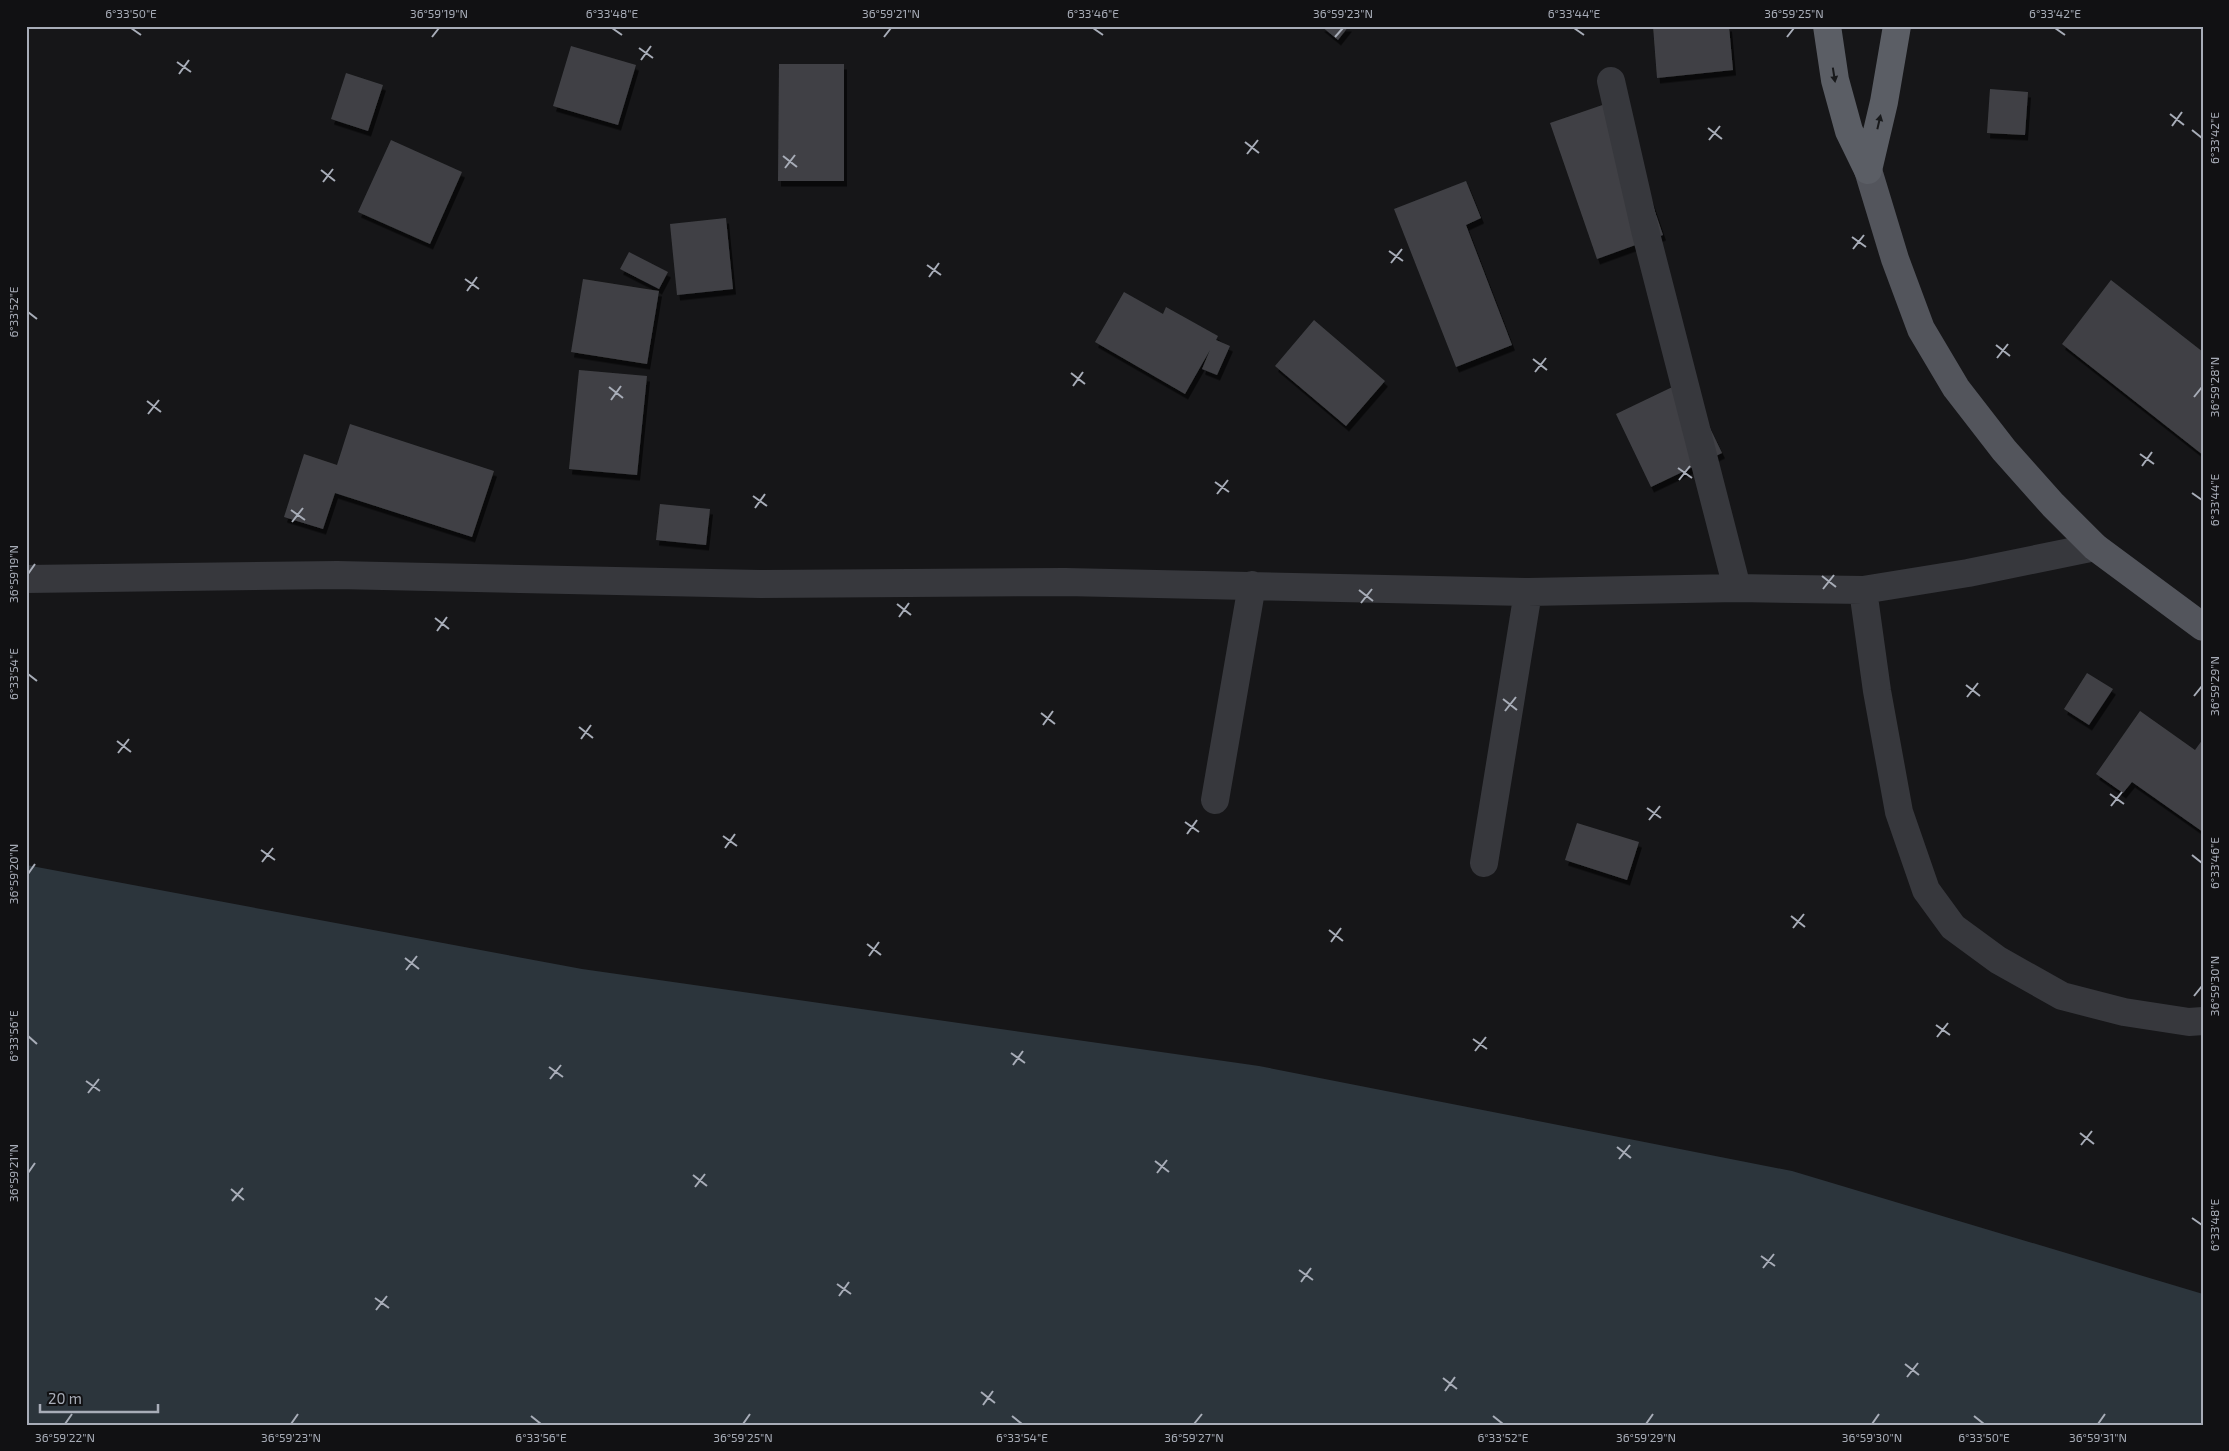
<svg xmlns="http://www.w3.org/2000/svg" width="2229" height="1451" font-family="'Exo 2',sans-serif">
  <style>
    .water { fill: #2c353c }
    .building { fill: #404145; filter: url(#shadow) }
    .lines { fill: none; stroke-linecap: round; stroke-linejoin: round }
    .minor { stroke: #37383d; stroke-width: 28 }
    .primary { stroke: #53555c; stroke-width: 28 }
    .trunk { stroke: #5b5e65; stroke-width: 28 }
    .oneway { fill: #18191b }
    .ticks { fill: none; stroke: #a8adb8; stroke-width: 2 }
    .neatline { fill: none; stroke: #a8adb8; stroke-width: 2 }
    .ticks-label { font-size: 12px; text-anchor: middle; fill: #a8adb8 }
  </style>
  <defs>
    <filter id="shadow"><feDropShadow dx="3" dy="5.5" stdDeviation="0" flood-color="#0009"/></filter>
  </defs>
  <rect width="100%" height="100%" fill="#161618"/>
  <path class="water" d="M26,865L582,969L1259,1066L1792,1171L2203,1294V1425H26Z"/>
  <path class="building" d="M1321,26H1349L1338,40Z
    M1653,26H1729L1733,70L1657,78Z
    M571,46L636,65L618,125L553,106Z
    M779,64H844V181H778Z
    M346,73L383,85L368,131L331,119Z
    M1990,89L2028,92L2025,135L1987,133Z
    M1617,100L1663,235L1597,259L1550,123Z
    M391,140L462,172L430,244L358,212Z
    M1466,181L1481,218L1466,225L1512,345L1456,367L1394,209Z
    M726,218L733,289L677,295L670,224Z
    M629,252L668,272L659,289L620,269Z
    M583,279L659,291L647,364L571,352Z
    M2111,280L2203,352V455L2062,344Z
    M1124,292L1163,314L1166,307L1218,336L1216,340L1230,346L1217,375L1202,369L1210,350L1185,394L1095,342Z
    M1314,320L1385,381L1346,426L1275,366Z
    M579,370L647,376L637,475L569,469Z
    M1687,380L1722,453L1651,487L1616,414Z
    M350,424L494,471L472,537L335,493L323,529L284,517L304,454L337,465Z
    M660,504L710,509L706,545L656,540Z
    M2087,673L2113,689L2089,725L2064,709Z
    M2140,711L2195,750L2203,739V832L2132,782L2123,793L2096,774Z
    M1577,823L1639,842L1627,880L1565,860Z"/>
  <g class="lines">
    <path class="minor" d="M1611,81L1645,230L1737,588
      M26,579L337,575L760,584L1065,582L1528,592L1737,588L1863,590L1968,573L2095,547
      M1863,590L1877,691L1899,812L1926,890L1953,927L1998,960L2062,996L2124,1012L2189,1022L2203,1021
      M1215,800L1252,585
      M1484,863L1528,592"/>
    <path class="primary" d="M1868,170L1895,259L1921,329L1956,388L2004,450L2053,505L2095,547L2203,627"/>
    <path class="trunk" d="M1827,26L1835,80L1849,131L1868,170
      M1868,170L1884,102L1897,26"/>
  </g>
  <defs><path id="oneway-solid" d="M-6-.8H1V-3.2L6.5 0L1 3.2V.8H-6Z" transform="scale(1.25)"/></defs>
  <g class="oneway">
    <use href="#oneway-solid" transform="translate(1834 75) rotate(81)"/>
    <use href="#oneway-solid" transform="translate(1879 122) rotate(-77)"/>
  </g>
  <path class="ticks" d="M131,28L141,35M612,28L622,35M1093,28L1103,35M1574,28L1584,35M2055,28L2065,35M432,37L439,28M884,37L891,28M1335,37L1343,28M1787,37L1794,28M639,48L653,58M641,60L651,46M177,62L191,72M179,74L189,60M2170,114L2184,125M2172,126L2182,112M1708,128L1722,139M2192,130L2202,138M1709,140L1720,126M1245,142L1259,153M1247,154L1258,140M783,156L797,167M785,168L795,155M321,170L335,181M323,182L333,169M1852,237L1866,247M1853,249L1864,235M1389,251L1403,261M1391,263L1402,249M927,265L941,275M929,277L939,263M465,279L479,289M467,291L477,277M28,312L37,319M1996,345L2010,356M1997,358L2008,344M1533,359L1547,370M1535,372L1546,358M1071,373L1085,384M1073,386L1083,372M609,387L623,398M2194,397L2202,387M611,400L621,386M147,401L161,412M148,414L159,400M2140,454L2154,464M2142,466L2152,452M1678,468L1692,478M1679,480L1690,466M1215,482L1229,492M2192,493L2202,500M1217,494L1228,480M753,496L767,506M755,508L765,494M291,510L305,520M292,522L303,508M28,574L35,564M1822,576L1836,587M1823,589L1834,575M1359,590L1373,601M1361,603L1372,589M897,604L911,615M899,617L909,603M435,618L449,629M437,631L447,617M28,674L37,681M1966,685L1980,696M2194,696L2202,686M1967,697L1978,683M1503,699L1517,710M1505,711L1516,697M1041,713L1055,724M1043,725L1053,711M579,727L593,738M581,739L591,725M117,741L131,752M118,753L129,739M2110,794L2124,804M2111,806L2122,792M1647,808L1661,818M1649,820L1660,806M1185,822L1199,832M1187,834L1197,820M723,836L737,846M725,848L735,834M261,850L275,860M2192,855L2202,863M262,862L273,848M28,874L35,864M1791,916L1805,927M1793,928L1804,914M1329,930L1343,941M1331,942L1341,928M867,944L881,955M869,956L879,942M405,958L419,969M406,970L417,956M2194,996L2202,986M1936,1025L1950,1035M28,1036L37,1044M1937,1037L1948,1023M1473,1039L1487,1049M1475,1051L1486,1037M1011,1053L1025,1063M1013,1065L1023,1051M549,1067L563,1077M550,1079L561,1065M86,1081L100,1091M88,1093L99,1079M2080,1133L2094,1144M2081,1145L2092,1131M1617,1147L1631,1158M1619,1159L1630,1145M1155,1161L1169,1172M28,1173L35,1163M1157,1173L1167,1160M693,1175L707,1186M695,1187L705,1174M231,1189L244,1200M232,1201L243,1188M2192,1218L2202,1225M1761,1256L1775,1266M1763,1268L1774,1254M1299,1270L1313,1280M1301,1282L1311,1268M837,1284L851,1294M839,1296L849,1282M375,1298L389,1308M376,1310L387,1296M1905,1364L1919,1375M1907,1377L1918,1363M1443,1378L1457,1389M1445,1391L1455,1377M981,1392L995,1403M983,1405L993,1391M531,1416L541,1424M1012,1416L1022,1424M1493,1416L1503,1424M1974,1416L1984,1424M65,1424L72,1414M291,1424L298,1414M743,1424L750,1414M1194,1424L1202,1414M1646,1424L1653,1414M1872,1424L1879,1414M2098,1424L2105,1414"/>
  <rect width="2229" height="1451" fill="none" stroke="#111113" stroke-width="55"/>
  <path d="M40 1404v8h118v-8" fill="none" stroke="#a8adb8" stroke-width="2.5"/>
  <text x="48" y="1404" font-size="15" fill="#a8adb8" stroke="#111113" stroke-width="4" paint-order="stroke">20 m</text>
  <rect x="28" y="28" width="2174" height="1396" class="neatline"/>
  <g class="ticks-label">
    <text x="131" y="18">6°33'50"E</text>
    <text x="439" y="18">36°59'19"N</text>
    <text x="612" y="18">6°33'48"E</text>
    <text x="891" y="18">36°59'21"N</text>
    <text x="1093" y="18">6°33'46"E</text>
    <text x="1343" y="18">36°59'23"N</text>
    <text x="1574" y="18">6°33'44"E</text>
    <text x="1794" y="18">36°59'25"N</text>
    <text x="2055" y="18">6°33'42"E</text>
    <text transform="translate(2215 138) rotate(-90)" y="4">6°33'42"E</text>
    <text transform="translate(14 312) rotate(-90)" y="4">6°33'52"E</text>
    <text transform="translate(2215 387) rotate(-90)" y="4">36°59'28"N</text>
    <text transform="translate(2215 500) rotate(-90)" y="4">6°33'44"E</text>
    <text transform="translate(14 574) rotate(-90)" y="4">36°59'19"N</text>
    <text transform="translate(14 674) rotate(-90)" y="4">6°33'54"E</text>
    <text transform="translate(2215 686) rotate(-90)" y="4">36°59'29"N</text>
    <text transform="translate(2215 863) rotate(-90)" y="4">6°33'46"E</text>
    <text transform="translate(14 874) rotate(-90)" y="4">36°59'20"N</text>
    <text transform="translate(2215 986) rotate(-90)" y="4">36°59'30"N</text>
    <text transform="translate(14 1036) rotate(-90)" y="4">6°33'56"E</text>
    <text transform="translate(14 1173) rotate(-90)" y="4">36°59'21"N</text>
    <text transform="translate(2215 1225) rotate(-90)" y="4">6°33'48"E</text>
    <text x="65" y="1442">36°59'22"N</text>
    <text x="291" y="1442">36°59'23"N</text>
    <text x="541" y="1442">6°33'56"E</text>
    <text x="743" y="1442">36°59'25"N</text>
    <text x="1022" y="1442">6°33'54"E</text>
    <text x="1194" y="1442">36°59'27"N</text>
    <text x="1503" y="1442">6°33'52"E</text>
    <text x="1646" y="1442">36°59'29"N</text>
    <text x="1872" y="1442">36°59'30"N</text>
    <text x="1984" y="1442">6°33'50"E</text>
    <text x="2098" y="1442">36°59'31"N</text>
  </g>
</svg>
